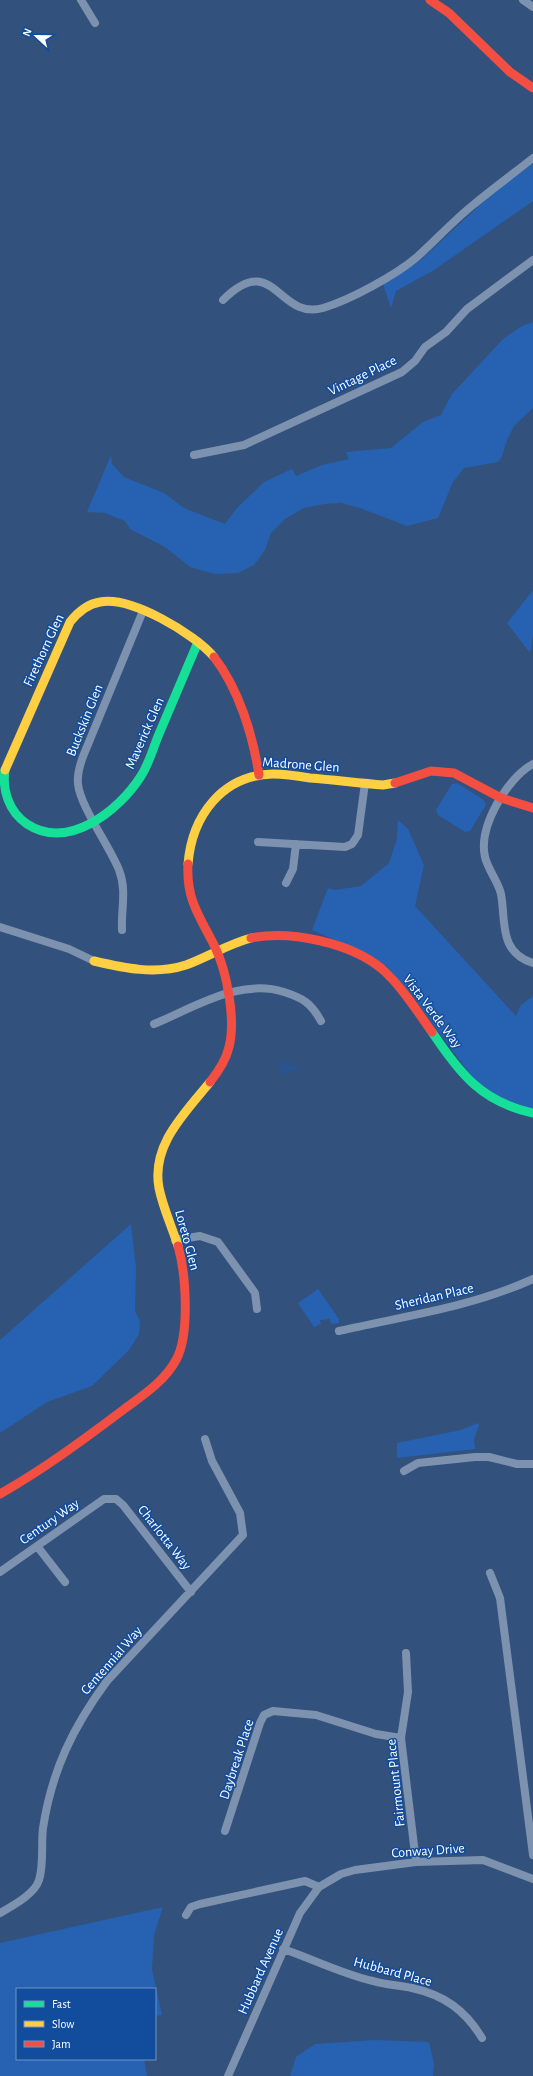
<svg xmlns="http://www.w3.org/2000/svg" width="533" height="2076" font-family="'Alegreya Sans',sans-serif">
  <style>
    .green { fill: #2762b2 }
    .water { fill: #2a548d }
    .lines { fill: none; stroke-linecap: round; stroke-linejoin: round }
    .street { stroke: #7d92ae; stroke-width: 8 }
    .fast { stroke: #16e098; stroke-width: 9 }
    .slow { stroke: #ffcf43; stroke-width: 9 }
    .jam { stroke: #f24e42; stroke-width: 9 }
    .labels { text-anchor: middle; stroke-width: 3; stroke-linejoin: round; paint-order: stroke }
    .street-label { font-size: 14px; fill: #fff; stroke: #124c9c }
  </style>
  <rect width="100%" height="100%" fill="#32517c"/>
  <path class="green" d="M533,164V201L434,270L396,291L391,308L383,284L422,259L498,188L514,175L519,174Z
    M533,322V408L514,426L507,440L502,456L498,462L464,468L453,482L438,518L407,526L360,508L341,503L324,504L304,508L285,519L271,533L265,550L254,565L238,573L215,574L190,567L165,547L130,529L125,521L105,513L87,512L111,455L112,464L124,477L164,493L184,508L225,524L237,508L264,482L292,469L296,476L322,465L349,459L346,452L391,448L423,422L441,415L452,394L503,339L522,326Z
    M533,590V636L530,653L507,623Z
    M457,783L484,800L486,805L470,831L465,832L438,815L436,810L452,784Z
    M398,820L408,829L424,865L415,906L516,1016L520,1006L533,996V1109L518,1106L484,1091L463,1065L410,992L386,966L361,951L312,930L328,888L335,890L361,886L389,863L397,839Z
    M131,1224L136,1268L135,1311L140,1321L139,1334L129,1350L92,1386L47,1402L0,1433V1340Z
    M318,1289L339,1319V1323L331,1324L330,1319L320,1320L321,1324L314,1327L298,1303Z
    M478,1423L479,1425L474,1439L475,1449L397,1458V1443L461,1430Z
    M163,1907L154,1935L152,1969L162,2015L155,2016V1989H17V2059H144L147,2076H0V1943Z
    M374,2040L429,2042L434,2064L433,2076H290L296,2057L315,2044Z"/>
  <path class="water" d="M286,1061L288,1065L296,1064L297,1071L282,1075L279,1064L280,1062Z"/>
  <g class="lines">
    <path class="street" d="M81,0L95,23
      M523,0L533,7
      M223,300C274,249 278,321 323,308C350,300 396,275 417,257C436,240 453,221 473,205C492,189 513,174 533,158
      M194,455L244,445L402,372L415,361L425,347L446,332L467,309L533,260
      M533,764C507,778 478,827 485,857C488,870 498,881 501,894C506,920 498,952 533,963
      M258,842L345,847L352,844L358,835L365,783
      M286,883L293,869L296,844
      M0,927L69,949L94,961
      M122,930C121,909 127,890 119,870C110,847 80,806 78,784C77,774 80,764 84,754L143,611
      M154,1024C195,1007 239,978 284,992C303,998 311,1003 321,1021
      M175,1240L200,1236L218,1242L255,1293L257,1309
      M339,1331C405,1316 472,1307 533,1279
      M404,1471L418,1463L475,1457H489L517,1464H533
      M37,1546L65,1582
      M0,1572L104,1499H116L123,1505L191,1592
      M490,1573L500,1598L533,1855
      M406,1653L408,1692L401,1738L416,1862
      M225,1831L260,1723L264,1715L273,1711L316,1715L376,1734L401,1738
      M0,1913C12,1906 35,1894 39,1880C44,1865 41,1843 43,1828C52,1770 73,1727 107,1681L243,1535L240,1513L212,1461L205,1439
      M186,1915L191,1907L200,1904L305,1881L319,1887
      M283,1949C313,1959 342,1974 373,1981C385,1985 399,1985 412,1988C444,1995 465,2010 482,2038
      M228,2076L300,1913L319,1887L341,1874L355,1870L416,1862L483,1860L533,1879"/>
    <path class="fast" d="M5,770C2,790 9,812 27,824C68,851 119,811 141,776C149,764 153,748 159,734C172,704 185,673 198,642
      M432,1032C460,1074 482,1102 533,1113"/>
    <path class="slow" d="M5,770L70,622C78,612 87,604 100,602C131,596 195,634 214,657
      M188,864C192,816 222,775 273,774C285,774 298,776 310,778C334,780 359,783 383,785L395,783
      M94,961C124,968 155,975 186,965C208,957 228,944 251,938
      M178,1246C172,1227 163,1208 159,1188C151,1145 185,1113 210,1082"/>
    <path class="jam" d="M430,0L449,13L510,72L533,88
      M214,657C239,689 253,736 259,775
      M395,783L431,771L454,773L501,798L533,808
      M188,864C186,900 200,917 215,947C227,972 236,1020 229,1047C226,1060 218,1072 210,1082
      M251,938C291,930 351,943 382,969C402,987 417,1011 432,1032
      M0,1494C44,1469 83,1440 123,1410C143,1395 164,1382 176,1360C190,1335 186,1274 178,1246"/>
  </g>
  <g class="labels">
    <g class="street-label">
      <text transform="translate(362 375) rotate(-26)" y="5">Vintage Place</text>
      <text transform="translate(43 650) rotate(-65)" y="5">Firethorn Glen</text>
      <text transform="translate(84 720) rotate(-68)" y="5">Buckskin Glen</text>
      <text transform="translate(144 733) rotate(-66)" y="5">Maverick Glen</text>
      <text transform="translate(301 764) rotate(4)" y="5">Madrone Glen</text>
      <text transform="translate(433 1011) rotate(53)" y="5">Vista Verde Way</text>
      <text transform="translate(188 1240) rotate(75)" y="5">Loreto Glen</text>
      <text transform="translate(434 1296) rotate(-13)" y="5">Sheridan Place</text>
      <text transform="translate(49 1521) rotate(-35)" y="5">Century Way</text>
      <text transform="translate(165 1537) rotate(52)" y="5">Charlotta Way</text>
      <text transform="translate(111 1660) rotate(-49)" y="5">Centennial Way</text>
      <text transform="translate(236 1759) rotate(-72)" y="5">Daybreak Place</text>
      <text transform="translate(395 1783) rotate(-96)" y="5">Fairmount Place</text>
      <text transform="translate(428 1850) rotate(-4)" y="5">Conway Drive</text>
      <text transform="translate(260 1971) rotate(-66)" y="5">Hubbard Avenue</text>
      <text transform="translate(393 1971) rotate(15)" y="5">Hubbard Place</text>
    </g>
  </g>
  <rect x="16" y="1988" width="140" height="72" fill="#124c9c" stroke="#7194c4"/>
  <rect x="24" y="2001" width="20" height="6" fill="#16e098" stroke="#7194c4"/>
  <text x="52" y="2008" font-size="12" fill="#ffffff">Fast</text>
  <rect x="24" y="2021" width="20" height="6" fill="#ffcf43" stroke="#7194c4"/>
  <text x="52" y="2028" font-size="12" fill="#ffffff">Slow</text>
  <rect x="24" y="2041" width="20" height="6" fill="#f24e42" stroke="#7194c4"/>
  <text x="52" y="2048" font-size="12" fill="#ffffff">Jam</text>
  <g transform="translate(36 36) rotate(292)" stroke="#124c9c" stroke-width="3" paint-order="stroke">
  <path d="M0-3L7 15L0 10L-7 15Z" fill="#ffffff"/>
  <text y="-6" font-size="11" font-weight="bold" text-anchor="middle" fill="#ffffff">N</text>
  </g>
</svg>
